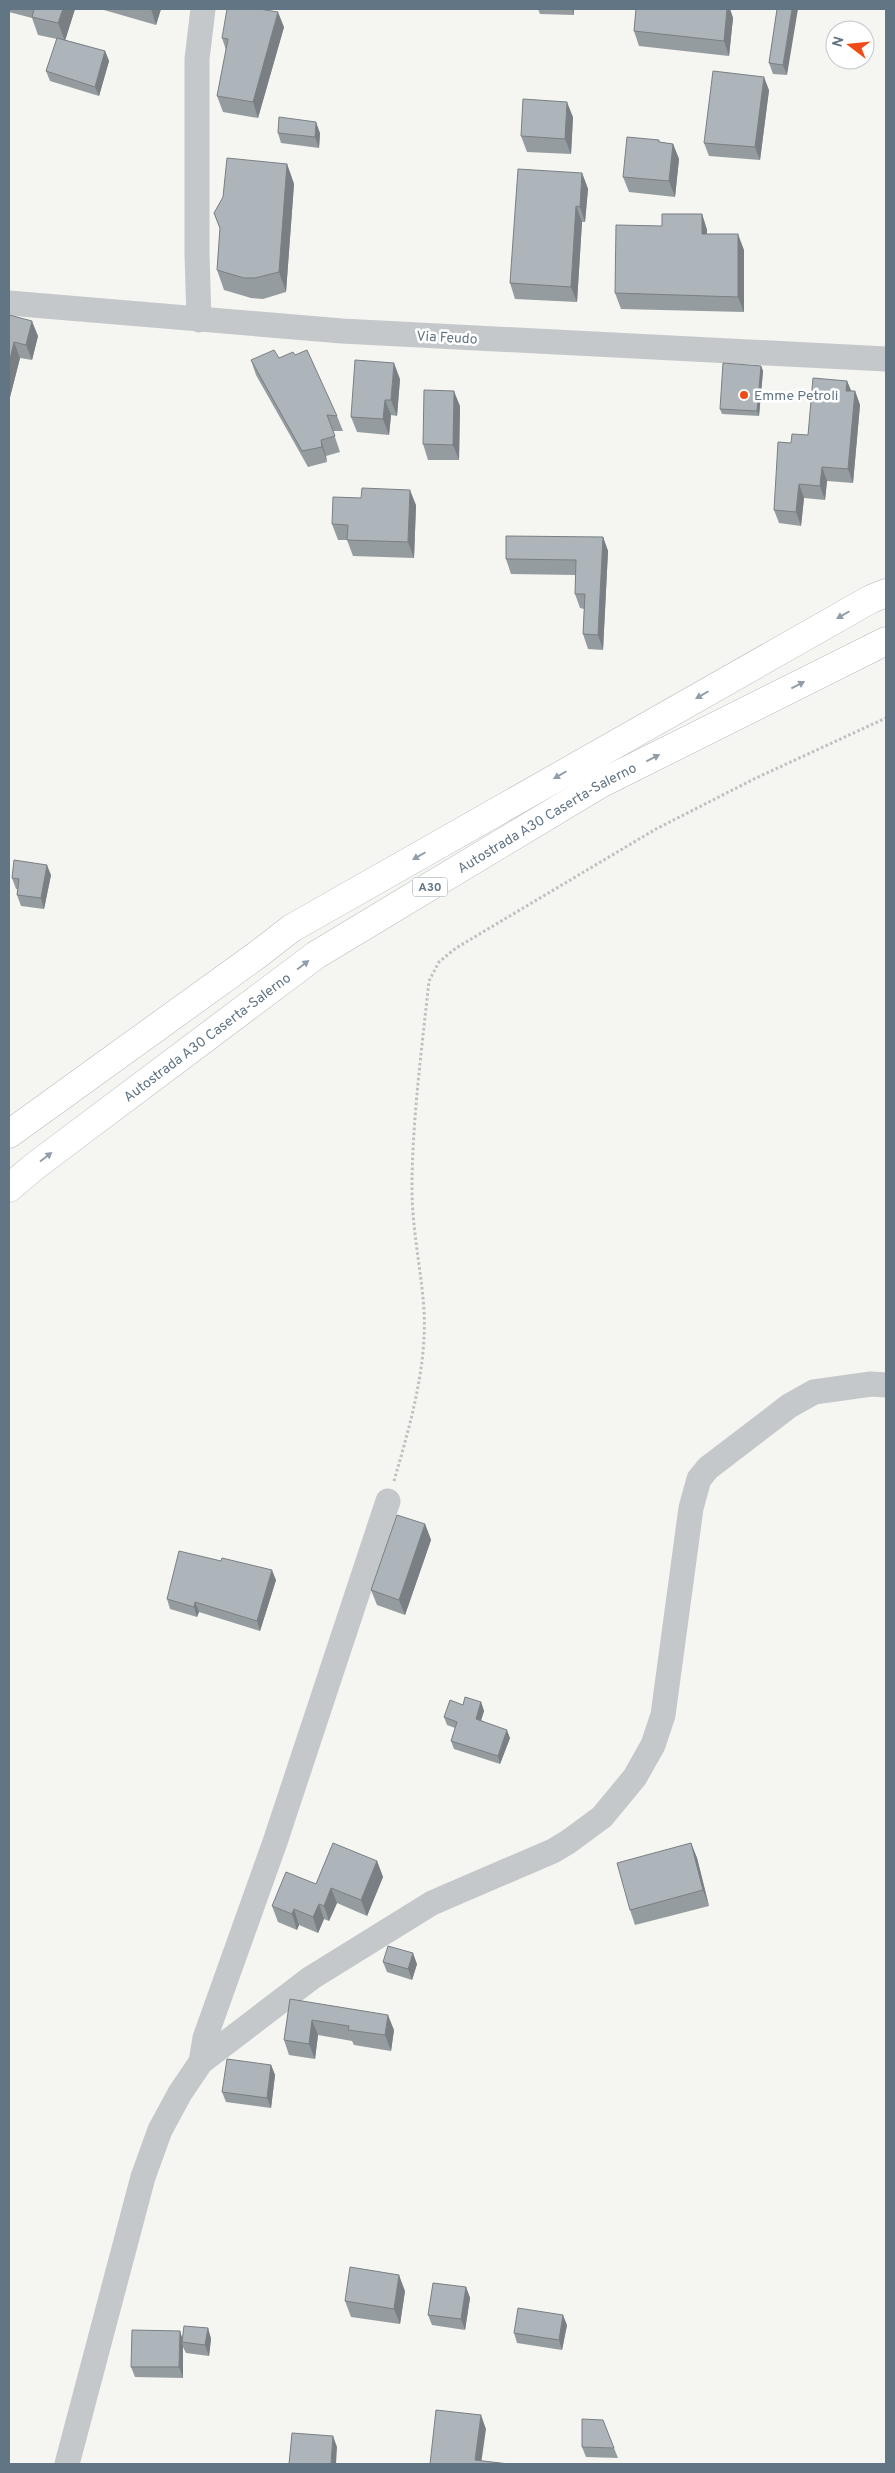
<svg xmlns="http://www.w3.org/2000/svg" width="895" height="2473" font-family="Overpass,sans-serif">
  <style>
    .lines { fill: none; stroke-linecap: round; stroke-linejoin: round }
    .highway-casing { stroke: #b6babd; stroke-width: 29 }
    .path { stroke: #bec0c2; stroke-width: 3; stroke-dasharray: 2.5 2.5; stroke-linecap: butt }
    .minor { stroke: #c4c8cb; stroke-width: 25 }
    .highway { stroke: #fff; stroke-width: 28 }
    .wall { fill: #959ca0 }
    .shaded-wall { fill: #797f82 }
    .building { fill: #adb5ba; stroke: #797f82 }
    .oneway { fill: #919ea9 }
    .poi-dot { fill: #f04a16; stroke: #fff; stroke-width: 2 }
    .labels { text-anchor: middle; stroke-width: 5; stroke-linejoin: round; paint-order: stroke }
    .shield { fill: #fff; stroke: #919ea9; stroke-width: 1 }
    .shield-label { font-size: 12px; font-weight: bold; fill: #627584 }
    .street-label { font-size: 14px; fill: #627584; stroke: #fff }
    .poi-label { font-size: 14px; fill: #627584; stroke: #fff; text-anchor: start }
  </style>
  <rect width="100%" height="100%" fill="#f5f5f1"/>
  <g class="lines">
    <defs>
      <g id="highway">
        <path d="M9,1134L257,955L292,928L871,599L886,593"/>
        <path id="s1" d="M9,1188L35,1166L316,955L600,784L886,641"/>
      </g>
    </defs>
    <use href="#highway" class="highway-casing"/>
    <path class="path" d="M394,1481C410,1425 427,1368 424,1310C421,1267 411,1225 412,1181C413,1114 422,1047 429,981L439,962L456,948L656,829L756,778L886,718"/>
    <path class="minor" d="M9,303L342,331L886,359
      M199,320L197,254V59L203,9
      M201,2062L205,2038L275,1842L388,1501
      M67,2464L143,2177L160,2130L180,2093L201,2062L311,1978L432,1903L553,1851L568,1842L602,1817L635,1777L653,1745L663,1715L691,1508L699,1479L708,1468L789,1406L814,1392L871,1384L886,1385"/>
    <use href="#highway" class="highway"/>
  </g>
  <path class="wall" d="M9,9H75L65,40L105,51L109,61L99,96L50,81L46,71L57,39L38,35L32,18L9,12V13Z
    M104,9H161L156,25L104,10Z
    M538,9H574V15L540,14Z
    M636,9H730L733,18L729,56L639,46L634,31Z
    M777,9L787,75L773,74L769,63Z
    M284,27L258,118L223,112L217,96L226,50L222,38Z
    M769,90L760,160L709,156L704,143Z
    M573,117L571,154L527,152L521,136Z
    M278,133H320L319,148L281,143Z
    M660,142L673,144L679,159L675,197L629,192L623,177Z
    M287,164L294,184L286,292L263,299L251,298L224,290L217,270L220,229L214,213Z
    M582,173L588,189L585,222H582L577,302L515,299L510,283Z
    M702,214L707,230V234L744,250V312L621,309L615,293L662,226Z
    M9,315L38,336L32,360L20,358L9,401Z
    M279,358L337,416L343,431H333L340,452L326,456L327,462L308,467L256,375L251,360Z
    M761,366L763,371L759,416L722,414L720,409Z
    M400,379L397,416L391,415L389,435L357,432L351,417Z
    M847,381L851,391H855L860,405L853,483L827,481L825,500L804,498L801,526L779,523L774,510L791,443L808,435Z
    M460,406L459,460H428L423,444Z
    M416,505L414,558L353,556L347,540H338L332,524Z
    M603,537L608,551L603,650L588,649L583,634L584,609L580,608L575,594L576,575L511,574L506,559Z
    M51,875L44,909L21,906L17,895L18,889H16L12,878Z
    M425,1524L431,1540L405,1615L377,1605L371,1590Z
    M276,1580L260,1631L199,1612L197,1617L170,1609L167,1599Z
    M481,1702L484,1711L481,1720L510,1738L500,1764L454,1749L451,1741L455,1728L447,1725L444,1717L463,1705Z
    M691,1843L697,1858L709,1906L635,1925L630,1910Z
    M377,1861L383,1877L367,1916L337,1903L329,1921L324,1919L318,1933L299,1925L297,1930L278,1922L272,1906L316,1884Z
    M383,1962L417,1964L412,1980L387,1972Z
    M290,1999L394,2030L391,2051L354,2045L352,2041L318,2035L315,2059L289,2055L284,2040Z
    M271,2065L275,2075L271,2108L226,2102L222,2092Z
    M466,2287L470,2298L465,2330L432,2325L428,2315Z
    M405,2291L400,2324L351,2317L345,2301Z
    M567,2325L562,2350L517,2343L514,2333Z
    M208,2328L211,2339L209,2356L186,2353L183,2347V2378L135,2377L131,2367L180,2331L182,2338Z
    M582,2447L614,2448L618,2458L586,2457Z"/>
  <path class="shaded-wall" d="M63,9H75L65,41L58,23Z
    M151,9H161L156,25Z
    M572,9H574V15Z
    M727,9H730L733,18L729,56L724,41Z
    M792,9H798L787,75L783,65Z
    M278,12L284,27L258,118L253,102Z
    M105,51L109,61L99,96L95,87Z
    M764,77L769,90L760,160L755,147Z
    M567,102L573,117L571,154L565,139Z
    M316,122L320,133L319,148L315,137Z
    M673,144L679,159L675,197L669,181Z
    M287,164L294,184L286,292L279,272Z
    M582,173L588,189L585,222L580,207Z
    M576,206L582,222L577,302L571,287Z
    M702,214L707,230V249L702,234Z
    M738,234L744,250V312L738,297Z
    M32,321L38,336L32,360L26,345Z
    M14,342L20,358L9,401V364Z
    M394,363L400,379L397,416L391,400Z
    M761,366L763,371L759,416L757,411Z
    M847,381L853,395L846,391Z
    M454,391L460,406L459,460L453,445Z
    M855,391L860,405L853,483L848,469Z
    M385,400L391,415L389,435L383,419Z
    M321,440L326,456L327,462L322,447Z
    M822,467L827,481L825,500L820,486Z
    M799,484L804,498L801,526L796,512Z
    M410,490L416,505L414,558L408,542Z
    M603,537L608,551L603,650L598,635Z
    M47,865L51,875L44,909L41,898Z
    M425,1524L431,1540L405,1615L399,1600Z
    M272,1570L276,1580L260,1631L257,1621Z
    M195,1602L199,1612L197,1617L194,1607Z
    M481,1702L484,1711L479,1727L476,1719Z
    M507,1730L510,1738L500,1764L498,1756Z
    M691,1843L697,1858L709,1906L703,1890Z
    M377,1861L383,1877L367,1916L361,1900Z
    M331,1888L337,1903L329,1921L324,1906Z
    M319,1904L324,1919L318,1933L313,1917Z
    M294,1909L299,1925L297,1930L292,1914Z
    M413,1953L417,1964L412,1980L408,1969Z
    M388,2015L394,2030L391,2051L385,2035Z
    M312,2020L318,2035L315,2059L309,2044Z
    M271,2065L275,2075L271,2108L267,2098Z
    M399,2275L405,2291L400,2324L394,2309Z
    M466,2287L470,2298L465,2330L461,2319Z
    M563,2315L567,2325L562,2350L559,2340Z
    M208,2328L211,2339L209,2356L205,2345Z
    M180,2331L183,2341L182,2342L183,2347V2378L179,2367Z
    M481,2415L486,2429L481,2464L475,2460Z
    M333,2436L337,2447L336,2464H331Z"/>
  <path class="building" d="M34,9H63L58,23L32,17Z
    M227,9H259L278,12L253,102L217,96L228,39L222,38Z
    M636,9H727L724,41L634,31Z
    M777,9H792L783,65L769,63Z
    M57,38L105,51L95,87L46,71Z
    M713,71L764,77L755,147L704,143Z
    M523,99L567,102L565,139L521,136Z
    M279,117L316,122L315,137L278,133Z
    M627,137L659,140V142L673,144L669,181L623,177Z
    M227,158L287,164L279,272L255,278H244L217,270L220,228L214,213L223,197Z
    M518,169L582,173L580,207L576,206L571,287L510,283Z
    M662,214H702V234H738V297L615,293L616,225L662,226Z
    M9,315L32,321L26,345L14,342L9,364Z
    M274,350L279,358L293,352L295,355L307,350L337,416L327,415L335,436L321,440L322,447L302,451L251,360Z
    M355,360L394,363L391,400H385L383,419L351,417Z
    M723,363L761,366L757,411L720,409Z
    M813,378L847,381L846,391H855L848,469L822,467L820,486L799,484L796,512L774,510L778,442L791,443L792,434L808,435Z
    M424,390L454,391L453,445L423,444Z
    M362,488L410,490L408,542L347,540L348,525L332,524L333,497L361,498Z
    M506,536L603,537L598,635L583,634L585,594H575L576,560L506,559Z
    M14,860L47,865L41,898L17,895L19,879L12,878Z
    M397,1515L425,1524L399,1600L371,1590Z
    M179,1551L221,1561L222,1558L272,1570L257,1621L195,1602L194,1607L167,1599Z
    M465,1697L481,1702L476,1719L507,1730L498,1756L451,1741L457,1722L444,1717L450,1700L463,1705Z
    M333,1843L377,1861L361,1900L331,1888L324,1906L319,1904L313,1917L294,1909L292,1914L272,1906L286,1872L316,1884Z
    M691,1843L703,1890L630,1910L617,1863Z
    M388,1946L413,1953L408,1969L383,1962Z
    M290,1999L388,2015L385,2035L348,2030L349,2026L312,2020L309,2044L284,2040Z
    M227,2059L271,2065L267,2098L222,2092Z
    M350,2267L399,2275L394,2309L345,2301Z
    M433,2283L466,2287L461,2319L428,2315Z
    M518,2308L563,2315L559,2340L514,2333Z
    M184,2326L208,2328L205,2345L182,2342Z
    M132,2330L180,2331L179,2367H131Z
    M436,2410L481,2415L475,2460L509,2464H430Z
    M582,2419L603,2420L614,2448L582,2447Z
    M292,2433L333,2436L331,2464H289Z"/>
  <defs><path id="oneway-solid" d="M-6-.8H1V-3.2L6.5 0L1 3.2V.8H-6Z" transform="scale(1.25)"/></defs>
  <g class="oneway">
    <use href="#oneway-solid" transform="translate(843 615) rotate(150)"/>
    <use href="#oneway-solid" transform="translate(798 685) rotate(-27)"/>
    <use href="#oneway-solid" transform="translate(702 695) rotate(150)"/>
    <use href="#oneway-solid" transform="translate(653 758) rotate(-27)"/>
    <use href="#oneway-solid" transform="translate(560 775) rotate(150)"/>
    <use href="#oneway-solid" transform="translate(419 856) rotate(150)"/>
    <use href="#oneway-solid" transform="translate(303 965) rotate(-37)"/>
    <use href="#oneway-solid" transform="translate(46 1157) rotate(-37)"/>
  </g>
  <circle class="poi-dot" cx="744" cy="395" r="5"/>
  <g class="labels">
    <rect class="shield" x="412.5" y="877.5" width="35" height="19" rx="4"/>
    <g class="shield-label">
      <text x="430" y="891">A30</text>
    </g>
    <g class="street-label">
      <text transform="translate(447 337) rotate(3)" y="5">Via Feudo</text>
      <text dy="5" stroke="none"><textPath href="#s1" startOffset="654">Autostrada A30 Caserta-Salerno</textPath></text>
      <text dy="5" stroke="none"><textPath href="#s1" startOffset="249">Autostrada A30 Caserta-Salerno</textPath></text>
    </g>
    <g class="poi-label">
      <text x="754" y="400">Emme Petroli</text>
    </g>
  </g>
  <rect width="895" height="2473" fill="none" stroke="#627584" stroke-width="20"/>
  <g transform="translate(850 45) rotate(286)"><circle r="24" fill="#ffffff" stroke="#c0c8ce"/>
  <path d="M0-4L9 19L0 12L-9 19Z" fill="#f04a16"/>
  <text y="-8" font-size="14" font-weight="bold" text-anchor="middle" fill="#627584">N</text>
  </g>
</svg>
